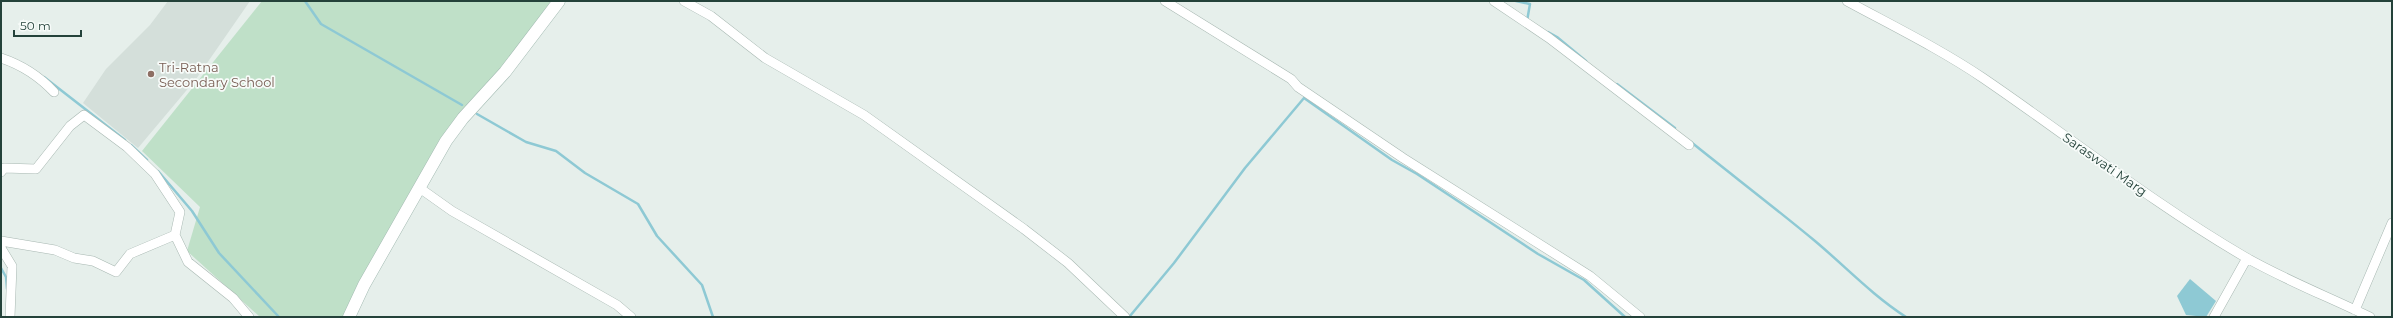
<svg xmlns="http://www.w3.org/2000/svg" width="2393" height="318" font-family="Montserrat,sans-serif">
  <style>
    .built { fill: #d4dfda }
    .green { fill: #bfe0c8 }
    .water { fill: #8ec9d4 }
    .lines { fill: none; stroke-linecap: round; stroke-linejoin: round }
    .stream { stroke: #8ec9d4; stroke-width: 2.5 }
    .street-casing { stroke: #a8b8b2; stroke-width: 10 }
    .secondary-casing { stroke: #a4bbb3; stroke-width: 13 }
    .street { stroke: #fff; stroke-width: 9 }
    .secondary { stroke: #fff; stroke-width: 12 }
    .education-dot { fill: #8d6e63; stroke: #f7fbf9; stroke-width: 1.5 }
    .labels { text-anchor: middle; stroke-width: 3.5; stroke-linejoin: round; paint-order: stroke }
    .education-label { font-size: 13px; fill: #785e54; stroke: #f7fbf9; text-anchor: start }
    .street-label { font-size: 13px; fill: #24423a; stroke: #f7fbf9 }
  </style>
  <rect width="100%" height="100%" fill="#e6efeb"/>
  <path class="built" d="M168,1H250L196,79L138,148L83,103L106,69L150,25Z"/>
  <path class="green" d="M262,1H558L463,117L349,317H260L187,251L200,207L142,151Z"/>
  <path class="water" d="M2190,279L2216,301L2206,317L2186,315L2177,296Z"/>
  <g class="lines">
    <path class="stream" d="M305,1L321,24L462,105
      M1516,1L1530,4L1527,21
      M1548,32L1557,37L1586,61
      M44,77L125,140
      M1617,84L1675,128
      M477,114L526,142L556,151L585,173L638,204L657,236L702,285L713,317
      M1691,142C1732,175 1774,207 1815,241C1846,267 1872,295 1906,317
      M131,145L147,160
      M158,171L192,211L219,253L279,317
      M1,268L6,277L7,289
      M1130,316L1174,263L1245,168L1304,98L1392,160L1417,174L1538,254L1584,280L1625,317"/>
    <defs>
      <path id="street" d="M684,1L711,16L765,58L864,115L1024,229L1068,263L1125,317
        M1165,1L1291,79L1298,87L1403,158L1590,276L1640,317
        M1494,1L1549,38L1689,145
        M1847,1C1893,26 1940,49 1983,78C2071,138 2154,204 2245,257C2285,280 2329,297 2370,317
        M1,58C22,65 39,76 54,92
        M1,172L4,168L36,169L70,126L84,115L127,147L155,174L180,212L175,235L188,262L233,298L249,317
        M421,189L452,211L617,305L631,317
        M1,241L55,250L74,258L93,261L116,272L130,254L175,235
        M1,248L12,266L10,317
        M2355,310L2392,223
        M2214,317L2247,258"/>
      <path id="secondary" d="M349,317L364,285L446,141L463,118L505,72L559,1"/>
    </defs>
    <use href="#street" class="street-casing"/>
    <use href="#secondary" class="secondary-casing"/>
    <use href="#street" class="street"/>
    <use href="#secondary" class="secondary"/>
  </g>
  <circle class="education-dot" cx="151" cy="74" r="4"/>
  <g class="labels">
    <g class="education-label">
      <text x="159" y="72">Tri-Ratna<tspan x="159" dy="15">Secondary School</tspan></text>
    </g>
    <g class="street-label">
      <text transform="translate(2105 164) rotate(35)" y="5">Saraswati Marg</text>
    </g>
  </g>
  <rect width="2393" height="318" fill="none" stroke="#24423a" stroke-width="4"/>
  <path d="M14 30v6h67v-6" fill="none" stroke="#24423a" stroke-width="2"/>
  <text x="20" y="30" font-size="12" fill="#24423a" stroke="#f7fbf9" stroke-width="3" paint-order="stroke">50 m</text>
</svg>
